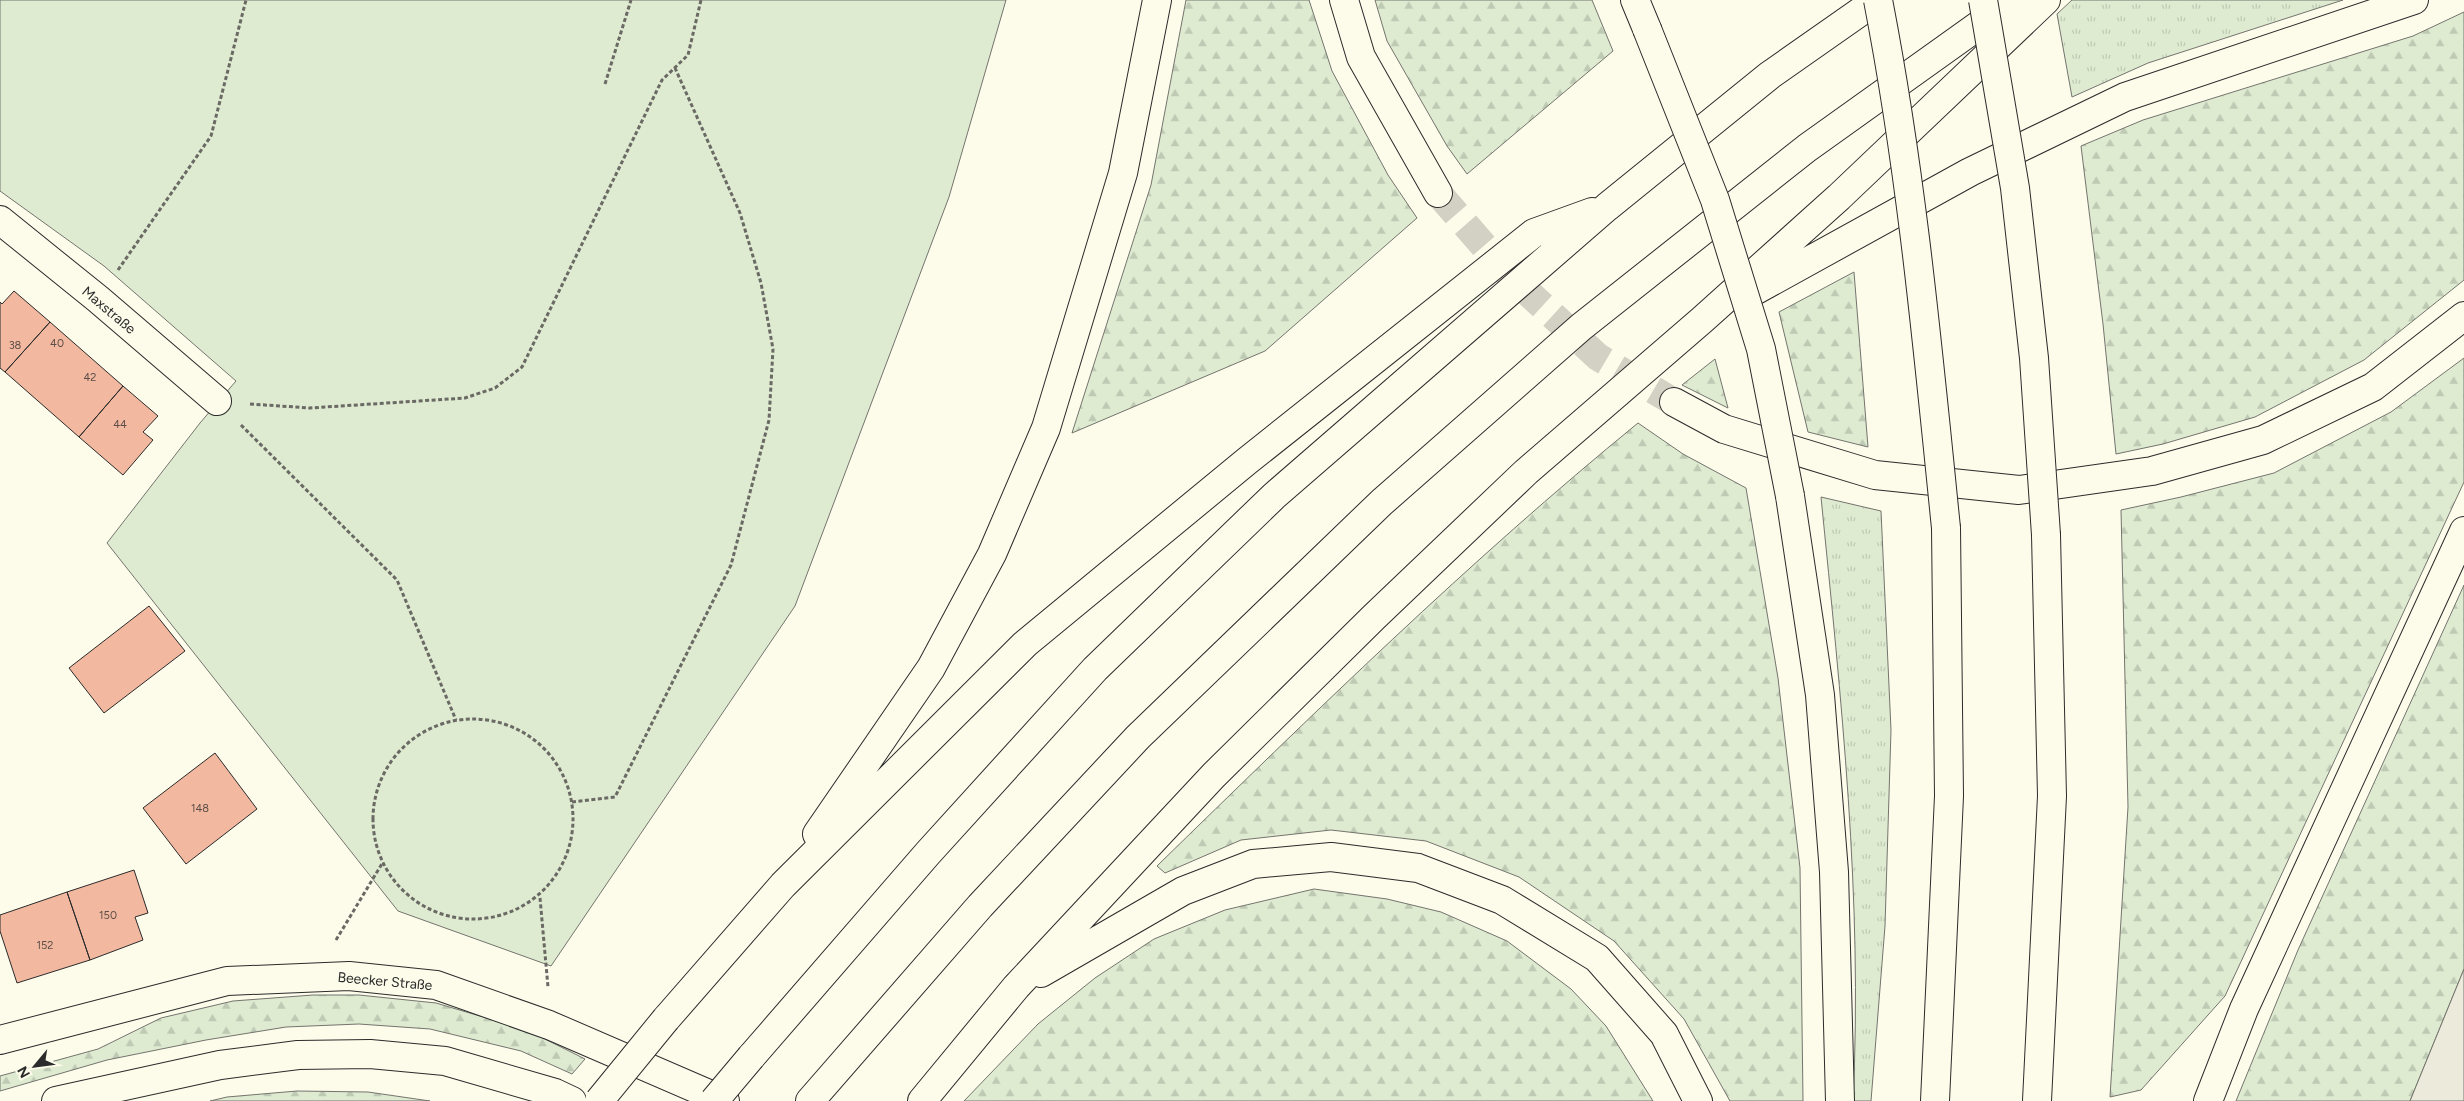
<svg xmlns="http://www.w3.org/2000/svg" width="2464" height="1101" font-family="Figtree,sans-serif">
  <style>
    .grass { fill: url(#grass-tufts); stroke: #74746e }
    .forest { fill: url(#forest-firs); stroke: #74746e }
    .green { fill: #deebd1; stroke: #74746e }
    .parking { fill: #eceadb; stroke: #74746e }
    .building { fill: #f2b8a0; stroke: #2b2b2b }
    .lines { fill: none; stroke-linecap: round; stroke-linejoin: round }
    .motorway-tunnel { stroke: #d3d1c4; stroke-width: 28; stroke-dasharray: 28 14; stroke-linecap: butt }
    .minor-casing { stroke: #2b2b2b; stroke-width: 30 }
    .tertiary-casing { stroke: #2b2b2b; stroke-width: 30 }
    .motorway-casing { stroke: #2b2b2b; stroke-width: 30 }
    .path { stroke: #6a6964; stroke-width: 3; stroke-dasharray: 4 2.5; stroke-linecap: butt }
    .minor { stroke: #fdfbea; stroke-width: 28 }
    .tertiary { stroke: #fdfbea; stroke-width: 28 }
    .motorway { stroke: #fdfbea; stroke-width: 28 }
    .motorway-bridge-casing { stroke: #2b2b2b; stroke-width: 30; stroke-linecap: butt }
    .motorway-bridge { stroke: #fdfbea; stroke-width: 28 }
    .labels { text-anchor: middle; stroke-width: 4; stroke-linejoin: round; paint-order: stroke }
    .number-label { font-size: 11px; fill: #5d4e48 }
    .street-label { font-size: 14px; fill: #2b2b2b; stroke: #fdfbea }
  </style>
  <defs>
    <pattern id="grass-tufts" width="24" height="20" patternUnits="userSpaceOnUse" patternTransform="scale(1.25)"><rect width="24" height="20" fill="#deebd1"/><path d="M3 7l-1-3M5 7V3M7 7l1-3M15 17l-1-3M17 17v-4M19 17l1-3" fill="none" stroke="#bfcab4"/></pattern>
    <pattern id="forest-firs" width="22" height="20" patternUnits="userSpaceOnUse" patternTransform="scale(1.25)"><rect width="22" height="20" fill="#deebd1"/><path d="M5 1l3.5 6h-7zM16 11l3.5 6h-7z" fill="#bfcab4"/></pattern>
  </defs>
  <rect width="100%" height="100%" fill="#fdfbea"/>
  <path class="grass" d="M2072,0H2343L2148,63L2072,97L2057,14Z
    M1821,497L1881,511L1891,730L1885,926L1871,1101H1853C1863,899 1841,698 1821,497Z"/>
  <path class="forest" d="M1186,0H1309L1332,71L1388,175L1417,218L1265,351L1072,433L1151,185Z
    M1375,0H1592L1613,51L1467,174L1447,146L1387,41Z
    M2464,12V280L2364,360L2255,417L2163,444L2116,454L2103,324L2081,146L2143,120L2413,36Z
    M1854,272L1868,447L1808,432L1779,312Z
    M2464,358V482L2225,996L2141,1090L2110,1097L2128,807L2121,510L2181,497L2274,473L2391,412Z
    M1715,359L1728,408L1682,385Z
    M1638,423L1683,454L1746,488L1778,678L1800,868L1803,1101H1730L1684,1019L1614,941L1519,877L1426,841L1331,830L1241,840L1165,873L1157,866C1313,714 1469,561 1638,423Z
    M2464,585V969L2410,1101H2236L2298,950Z
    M1314,889L1387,899L1441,912L1507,941L1571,989L1606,1026L1653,1101H964L1038,1024L1095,978L1154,939L1225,910Z
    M313,995H359L436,1003L527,1030L585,1059L572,1074L521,1051L430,1029L359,1024L286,1027L206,1040L107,1060L0,1091V1076L98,1049L161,1018L233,1001Z
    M297,1091L368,1092L430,1101H210L227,1097Z"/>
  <path class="green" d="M0,0H1006L949,197L795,606L551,966L398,911L107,543L200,423L236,381L104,266L0,191Z"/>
  <path class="parking" d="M2464,969V1101H2410Z"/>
  <path class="building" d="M14,291L50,322L5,372L0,368V302L2,304Z
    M50,322L123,386L79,437L5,372Z
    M123,386L158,416L143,432L153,440L123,475L79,437Z
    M149,606L185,651L104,713L69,668Z
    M215,753L257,809L186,864L143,808Z
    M134,870L148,913L135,917L143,940L90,960L67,892Z
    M67,892L90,960L17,983L0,931V915Z"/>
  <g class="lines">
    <path class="motorway-tunnel" d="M1438,193L1510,276L1598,357L1674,402"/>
    <defs>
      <path id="minor" d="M0,220L98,299L217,401"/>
      <path id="tertiary" d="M0,1040L227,981L349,976L436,985L549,1025L725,1101
        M56,1101L220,1065L298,1055L370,1054L445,1061L555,1093L572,1101"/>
      <path id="motorway" d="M1344,0L1361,57L1438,193
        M1635,0L1647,29
        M1747,295L1970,172L2125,97L2414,0
        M1674,402L1724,429L1875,475L2019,490L2152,471L2263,440L2373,387L2464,316
        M1790,496L1820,695L1834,872L1840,1101
        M817,834L931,668L992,554L1046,428L1123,173L1157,0
        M1041,973L1183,891L1253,864L1331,857L1418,868L1502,900L1597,958L1664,1034L1698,1101
        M666,1019L783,885L1025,644L1247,461L1534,233L1592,212
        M751,1057L928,853L1095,669L1274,496L1607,207L1770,75L1877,0
        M810,1101L980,906L1138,737L1382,502L1581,327L1807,148L2014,0
        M922,1101L1016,987L1214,775L1374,617L1526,472L1702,320L1839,197L2046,0
        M1935,1101L1949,796L1946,528
        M2037,1101L2052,796L2046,535
        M2208,1101L2244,1009L2464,531"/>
    </defs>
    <use href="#minor" class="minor-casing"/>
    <use href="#tertiary" class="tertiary-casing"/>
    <use href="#motorway" class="motorway-casing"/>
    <path class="path" d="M605,84L631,0
      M118,270L211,136L246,0
      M250,404L310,408L465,398L495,388L522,367L662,80L688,55L701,0
      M241,425L397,580L456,720
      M373 819a100 100 0 1 1 200 0a100 100 0 1 1-200 0Z
      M572,802L615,797L731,565L769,420L773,349L761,283L740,213L675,68
      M540,898L548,987
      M336,940L383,862"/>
    <use href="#minor" class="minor"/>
    <use href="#tertiary" class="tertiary"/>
    <use href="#motorway" class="motorway"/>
    <defs>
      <path id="motorway-bridge" d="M1878,0C1912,175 1928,351 1946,528
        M1983,0L2015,188L2034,358L2046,535
        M1647,29L1715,200L1761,349L1790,496
        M599,1101L666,1019
        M714,1101L751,1057"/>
    </defs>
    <use href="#motorway-bridge" class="motorway-bridge-casing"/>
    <use href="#motorway-bridge" class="motorway-bridge"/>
  </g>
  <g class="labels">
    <g class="number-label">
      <text x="57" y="347">40</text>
      <text x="15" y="349">38</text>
      <text x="90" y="381">42</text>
      <text x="120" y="428">44</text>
      <text x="200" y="812">148</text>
      <text x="108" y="919">150</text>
      <text x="45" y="949">152</text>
    </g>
    <g class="street-label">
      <text transform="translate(109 310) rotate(40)" y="5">Maxstraße</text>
      <text transform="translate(385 981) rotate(5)" y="5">Beecker Straße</text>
    </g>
  </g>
  <g transform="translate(35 1066) rotate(241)" stroke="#fdfbea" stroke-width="4" paint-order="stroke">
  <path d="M0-4L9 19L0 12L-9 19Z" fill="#2b2b2b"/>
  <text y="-8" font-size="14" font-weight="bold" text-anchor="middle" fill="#2b2b2b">N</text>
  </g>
</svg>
